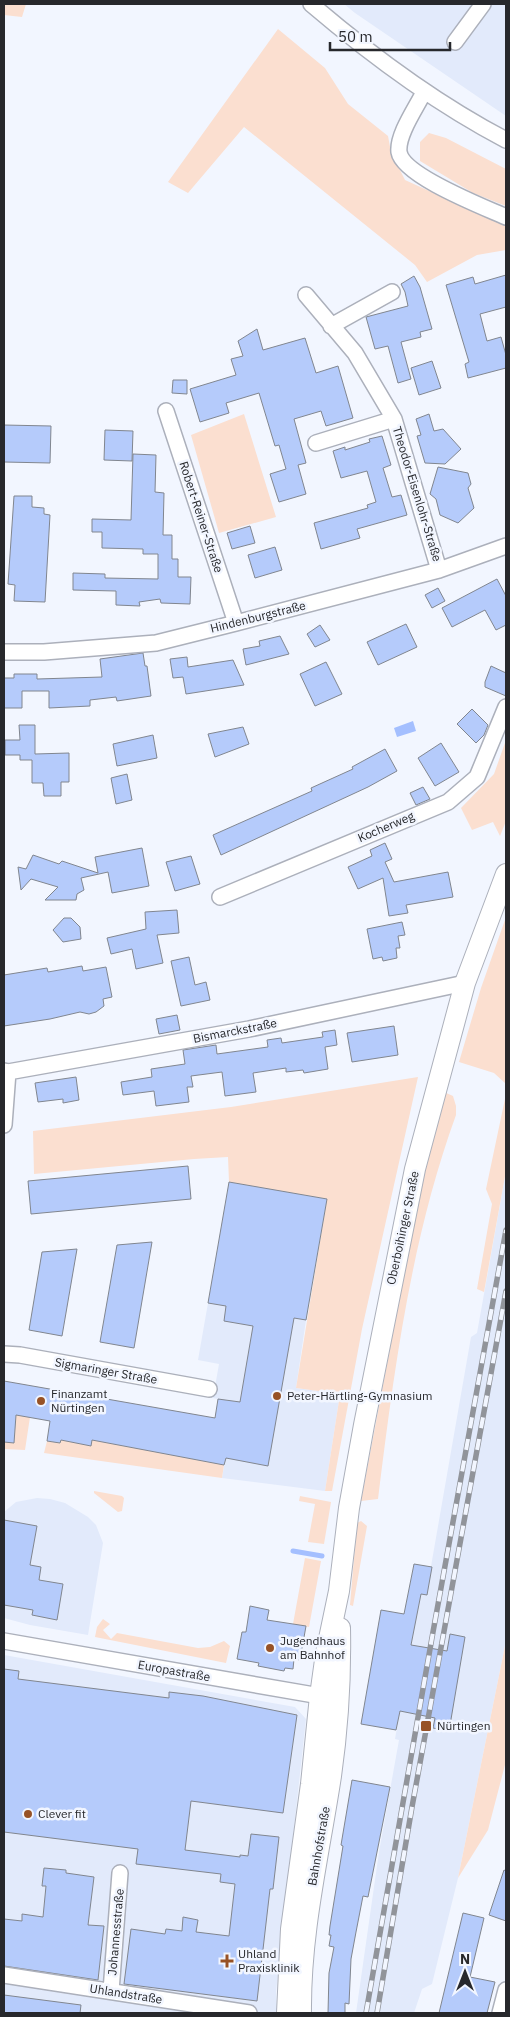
<svg xmlns="http://www.w3.org/2000/svg" width="510" height="2017" font-family="'IBM Plex Sans',sans-serif">
  <style>
    .built { fill: #e2eafb }
    .green { fill: #fbdfd0 }
    .water { fill: #a4bfff }
    .lines { fill: none; stroke-linecap: round; stroke-linejoin: round }
    .stream { stroke: #a4bfff; stroke-width: 5 }
    .building { fill: #b5cbfb; stroke: #81868f }
    .minor-casing { stroke: #acb0bb; stroke-width: 18 }
    .major-casing { stroke: #acb0bb; stroke-width: 22 }
    .minor { stroke: #fff; stroke-width: 15 }
    .major { stroke: #fff; stroke-width: 20 }
    .rail-casing { stroke: #91949a; stroke-width: 5.5 }
    .rail { stroke: #f2f6ff; stroke-width: 4; stroke-dasharray: 11; stroke-linecap: butt }
    .poi-dot { fill: #975226; stroke: #f2f6ff; stroke-width: 2 }
    .labels { text-anchor: middle; stroke-width: 5; stroke-linejoin: round; paint-order: stroke }
    .street-label { font-size: 12px; fill: #27282c; stroke: #f2f6ff }
    .poi-label { font-size: 12px; fill: #27282c; stroke: #f2f6ff; text-anchor: start }
  </style>
  <rect width="100%" height="100%" fill="#f2f6ff"/>
  <path class="built" d="M344,4H506V116L355,13Z
    M506,1171V1641L458,1878L432,1984L422,1989L414,2013H356L379,1852L399,1740L395,1739L411,1645L421,1594L426,1595L471,1337L477,1333Z
    M208,1303L306,1320L296,1388L340,1394L325,1491L222,1478L232,1420L240,1403L213,1398L219,1364L198,1360Z
    M37,1498L50,1499L65,1503L88,1517L96,1525L103,1543L88,1635L30,1625L4,1618V1512L16,1502Z
    M4,1655L295,1707L306,1719L276,1992L277,2013H4Z"/>
  <path class="green" d="M4,4H26L22,17L4,15Z
    M278,29L325,68L348,104L388,136L391,152L405,180L506,226V250L477,255L427,282L415,265L244,127L188,193L168,182Z
    M429,133L446,138L506,169V206L473,193L420,161V142Z
    M244,414L276,517L219,533L191,435Z
    M506,740V821L500,836L493,822L472,830L461,808L494,774Z
    M506,917V1084L494,1073L459,1062L481,988Z
    M418,1077L362,1329L332,1491H325L340,1394L296,1388L327,1199L229,1182L228,1157L194,1159L34,1174L33,1131L231,1107Z
    M444,1092L453,1096L456,1106V1115C411,1239 394,1370 378,1499L361,1501L424,1170Z
    M506,1094V1171L484,1292L477,1289L492,1204L486,1189Z
    M16,1415L30,1417L25,1450L4,1449V1439L14,1440Z
    M61,1440L91,1446L92,1440L224,1465L222,1478L44,1453L47,1441L60,1443Z
    M94,1491L122,1496L124,1498L122,1511L118,1512L94,1493Z
    M300,1496L331,1502L324,1544L308,1542L315,1504L299,1501Z
    M361,1521L367,1526L353,1606L350,1605L357,1523Z
    M305,1558L321,1561L309,1627L293,1624Z
    M103,1619L110,1624L103,1630L111,1639L117,1633L198,1648L210,1647L224,1641L230,1646L226,1663L95,1637L97,1627Z
    M506,1641V1761L488,1830L458,1878Z"/>
  <path class="water" d="M413,721L416,731L397,737L394,728Z"/>
  <g class="lines">
    <path class="stream" d="M293,1551L322,1556"/>
  </g>
  <path class="building" d="M506,275V307L480,314L487,341L501,337L506,355V368L468,378L465,364L469,362L446,285L473,277L475,284Z
    M414,276L420,287L432,329L420,332L421,337L401,342L411,379L398,383L388,346L375,349L366,317L408,306L405,292L401,284Z
    M257,329L263,350L305,338L316,373L338,366L353,418L326,426L321,411L294,419L306,463L298,465L306,494L279,502L270,474L286,469L279,445L275,446L259,393L226,403L229,413L200,422L190,389L236,375L231,359L243,356L238,341Z
    M432,361L441,388L419,395L411,368Z
    M173,380H187V394L172,393Z
    M429,414L434,431L443,429L461,449L445,464L425,463L417,436L421,435L416,419Z
    M4,425L51,426L50,463L4,462Z
    M105,430L133,431L132,461L104,460Z
    M382,436L391,465L383,468L392,497L401,495L407,515L357,529L360,538L321,549L314,523L368,508L367,505L376,502L367,471L341,478L333,451L345,447V450L370,442L369,439Z
    M133,454L156,455L155,492L164,493L163,535H172V559H178V577H191L190,604L161,603L160,599L139,602L140,606L116,605V591L73,590V573L105,574V578L158,579V554H143V549L102,548V532H92V519L131,520Z
    M438,467L468,473L471,484L468,488L474,508L458,523L440,515L436,499L430,494Z
    M14,496H32V507L44,508V514L50,515L45,602L14,601L15,585L8,584Z
    M250,526L255,543L232,549L227,533Z
    M275,547L282,570L255,578L248,555Z
    M497,579L506,596V625L496,630L485,610L452,627L442,608Z
    M438,588L445,601L432,608L425,595Z
    M406,624L417,647L378,665L367,642Z
    M320,625L330,640L315,647L307,634Z
    M280,636L289,654L246,665L243,649L260,646L259,641Z
    M143,653L145,666H147L151,696L117,701L116,697L90,700V706L49,708V691H22V708H4V678H14V674H37V679L102,677L100,659Z
    M187,657L188,667L233,660L244,685L186,694L183,677L173,678L170,659Z
    M326,662L342,694L315,706L300,674Z
    M491,666L506,673V696L485,687V682Z
    M472,709L488,725L484,735L476,743L457,724Z
    M19,725H35V754L69,753V782H61V796H44L43,783H32V760H20V755H5V740H20Z
    M243,727L249,744L215,757L208,734Z
    M153,735L157,758L117,766L113,744Z
    M441,743L459,772L435,786L418,758Z
    M385,749L397,771L368,787L221,855L213,835L312,791L311,788L353,769L352,767Z
    M127,774L132,800L116,804L111,778Z
    M423,787L430,799L416,805L410,793Z
    M385,843L392,859L385,862L394,882L448,872L453,897L406,905L408,913L389,916L383,878L358,889L348,867L372,856L370,850Z
    M142,848L149,886L112,893L108,872L81,878L84,890L77,894L76,900H45L58,887L31,879L21,890L18,867L26,869L33,855L59,864L62,861L98,873L95,857Z
    M191,856L200,884L175,891L166,862Z
    M177,910L179,933L157,935L163,963L136,969L132,949L111,954L107,938L146,929L145,912Z
    M64,918H71L80,927L81,939L63,942L53,930Z
    M402,922L405,935L398,936L400,948H396L397,958L383,961L382,957L373,959L367,929Z
    M189,957L195,985L206,982L210,1000L181,1006L171,961Z
    M82,966L83,971L106,967L112,997L103,999L104,1006L96,1012L89,1014L80,1012L50,1019L4,1026V975L47,968L48,972Z
    M177,1015L180,1030L159,1034L156,1019Z
    M394,1026L398,1055L352,1062L347,1033Z
    M335,1030L337,1045L325,1047L328,1069L304,1073L303,1070L286,1072V1068L253,1073L256,1092L225,1096L222,1072L191,1076L193,1087H187L189,1102L156,1106L154,1091L123,1095L121,1082L152,1077L151,1069L185,1064L183,1050L216,1045L217,1054L268,1047L267,1040L281,1038L282,1043L323,1037L322,1032Z
    M76,1077L79,1100L63,1103V1099L38,1102L35,1083Z
    M188,1166L191,1199L31,1214L28,1181Z
    M229,1182L327,1199L306,1320L294,1318L268,1466L226,1458L224,1465L92,1440L91,1446L61,1440L60,1443L47,1441L50,1421L16,1415L14,1443L4,1442V1381L215,1418L218,1399L240,1402L253,1326L224,1321L226,1306L208,1303Z
    M152,1242L134,1348L100,1342L117,1245Z
    M77,1249L62,1336L29,1330L42,1252Z
    M4,1520L37,1526L30,1565L41,1567L39,1580L63,1584L57,1620L32,1615L33,1610L4,1605Z
    M414,1564L432,1567L427,1595L421,1594L411,1645L447,1651L450,1634L465,1637L449,1731L433,1728L435,1718L400,1711L396,1730L361,1724L381,1610L404,1614Z
    M250,1606L269,1610L267,1620L306,1626L300,1660L294,1659L293,1669L285,1668L284,1671L258,1666L259,1663L237,1659L242,1632H246Z
    M4,1669L19,1671L18,1679L169,1698V1692L203,1696L297,1715L283,1813L191,1801L185,1850L240,1857V1855L248,1856L251,1834L279,1837L273,1889H270L257,2001L124,1984L131,1929L165,1934L166,1929L182,1931L183,1917L198,1920L196,1932L229,1936L235,1884L220,1882L221,1874L136,1864L138,1849L4,1832Z
    M352,1780L390,1787L368,1897L363,1896L356,1932L351,1959L349,2004L345,2003V2013H328L329,1973L334,1947L329,1946L331,1935H329L330,1926L343,1846L341,1845Z
    M44,1868L66,1870V1873L94,1877L88,1925L104,1926L98,1980L4,1966V1919L22,1921V1914L43,1917L46,1886H42Z
    M504,1870L506,1871V1921L489,1915Z
    M463,1913L484,1918L470,1977L495,1982L487,2013H439Z
    M4,1995L81,2005L80,2013H4Z"/>
  <g class="lines">
    <defs>
      <path id="minor" d="M311,4C372,56 435,103 506,140
        M455,42L483,4
        M424,92C416,108 397,135 399,152C403,176 484,207 506,217
        M306,295L355,353L394,419L439,570
        M331,326L392,292
        M166,411L236,623
        M316,443L394,419
        M4,652H44L156,643L236,623L439,570L506,546
        M220,897L448,802L477,777L506,707
        M4,1071L8,1072L249,1029L465,983
        M4,1125L8,1072
        M4,1354L20,1355L209,1389
        M4,1641L320,1696L329,1691
        M4,1975L249,2013
        M111,1991L120,1873
        M500,2013L506,1990"/>
      <path id="major" d="M287,2013L291,1929L311,1784L320,1696L326,1653L339,1591L349,1508L364,1425L415,1169L465,983L506,874
        M301,2013C300,1933 319,1855 331,1776C338,1727 341,1677 340,1628"/>
    </defs>
    <use href="#minor" class="minor-casing"/>
    <use href="#major" class="major-casing"/>
    <use href="#minor" class="minor"/>
    <use href="#major" class="major"/>
    <defs>
      <path id="rail" d="M366,2013L433,1632L506,1230
        M377,2013L412,1807L506,1291"/>
    </defs>
    <use href="#rail" class="rail-casing"/>
    <use href="#rail" class="rail"/>
  </g>
  <g class="poi-dot">
    <circle cx="277" cy="1396" r="5"/>
    <circle cx="41" cy="1401" r="5"/>
    <circle cx="270" cy="1648" r="5"/>
    <rect x="420" y="1720" width="12" height="12" rx="2.5"/>
    <circle cx="28" cy="1814" r="5"/>
    <path d="M224.5 1953.5h5v5h5v5h-5v5h-5v-5h-5v-5h5z"/>
  </g>
  <g class="labels">
    <g class="street-label">
      <text transform="translate(417 494) rotate(73)" y="4">Theodor-Eisenlohr-Straße</text>
      <text transform="translate(201 517) rotate(72)" y="4">Robert-Reiner-Straße</text>
      <text transform="translate(258 617) rotate(-14)" y="4">Hindenburgstraße</text>
      <text transform="translate(386 827) rotate(-23)" y="4">Kocherweg</text>
      <text transform="translate(235 1031) rotate(-11)" y="4">Bismarckstraße</text>
      <text transform="translate(403 1228) rotate(-78)" y="4">Oberboihinger Straße</text>
      <text transform="translate(106 1371) rotate(10)" y="4">Sigmaringer Straße</text>
      <text transform="translate(174 1671) rotate(10)" y="4">Europastraße</text>
      <text transform="translate(319 1846) rotate(-80)" y="4">Bahnhofstraße</text>
      <text transform="translate(116 1932) rotate(-85)" y="4">Johannesstraße</text>
      <text transform="translate(126 1994) rotate(9)" y="4">Uhlandstraße</text>
    </g>
    <g class="poi-label">
      <text x="51" y="1398">Finanzamt<tspan x="51" dy="14">Nürtingen</tspan></text>
      <text x="287" y="1400">Peter-Härtling-Gymnasium</text>
      <text x="280" y="1645">Jugendhaus<tspan x="280" dy="14">am Bahnhof</tspan></text>
      <text x="437" y="1730">Nürtingen</text>
      <text x="38" y="1818">Clever fit</text>
      <text x="238" y="1958">Uhland<tspan x="238" dy="14">Praxisklinik</tspan></text>
    </g>
  </g>
  <rect width="510" height="2017" fill="none" stroke="#27282c" stroke-width="10"/>
  <g transform="translate(465 1972)" stroke="#f2f6ff" stroke-width="4" paint-order="stroke">
  <path d="M0-4L9 19L0 12L-9 19Z" fill="#27282c"/>
  <text y="-8" font-size="14" font-weight="bold" text-anchor="middle" fill="#27282c">N</text>
  </g>
  <path d="M330 42v8h120v-8" fill="none" stroke="#27282c" stroke-width="2.5"/>
  <text x="338" y="42" font-size="15" fill="#27282c" stroke="#f2f6ff" stroke-width="4" paint-order="stroke">50 m</text>
</svg>
